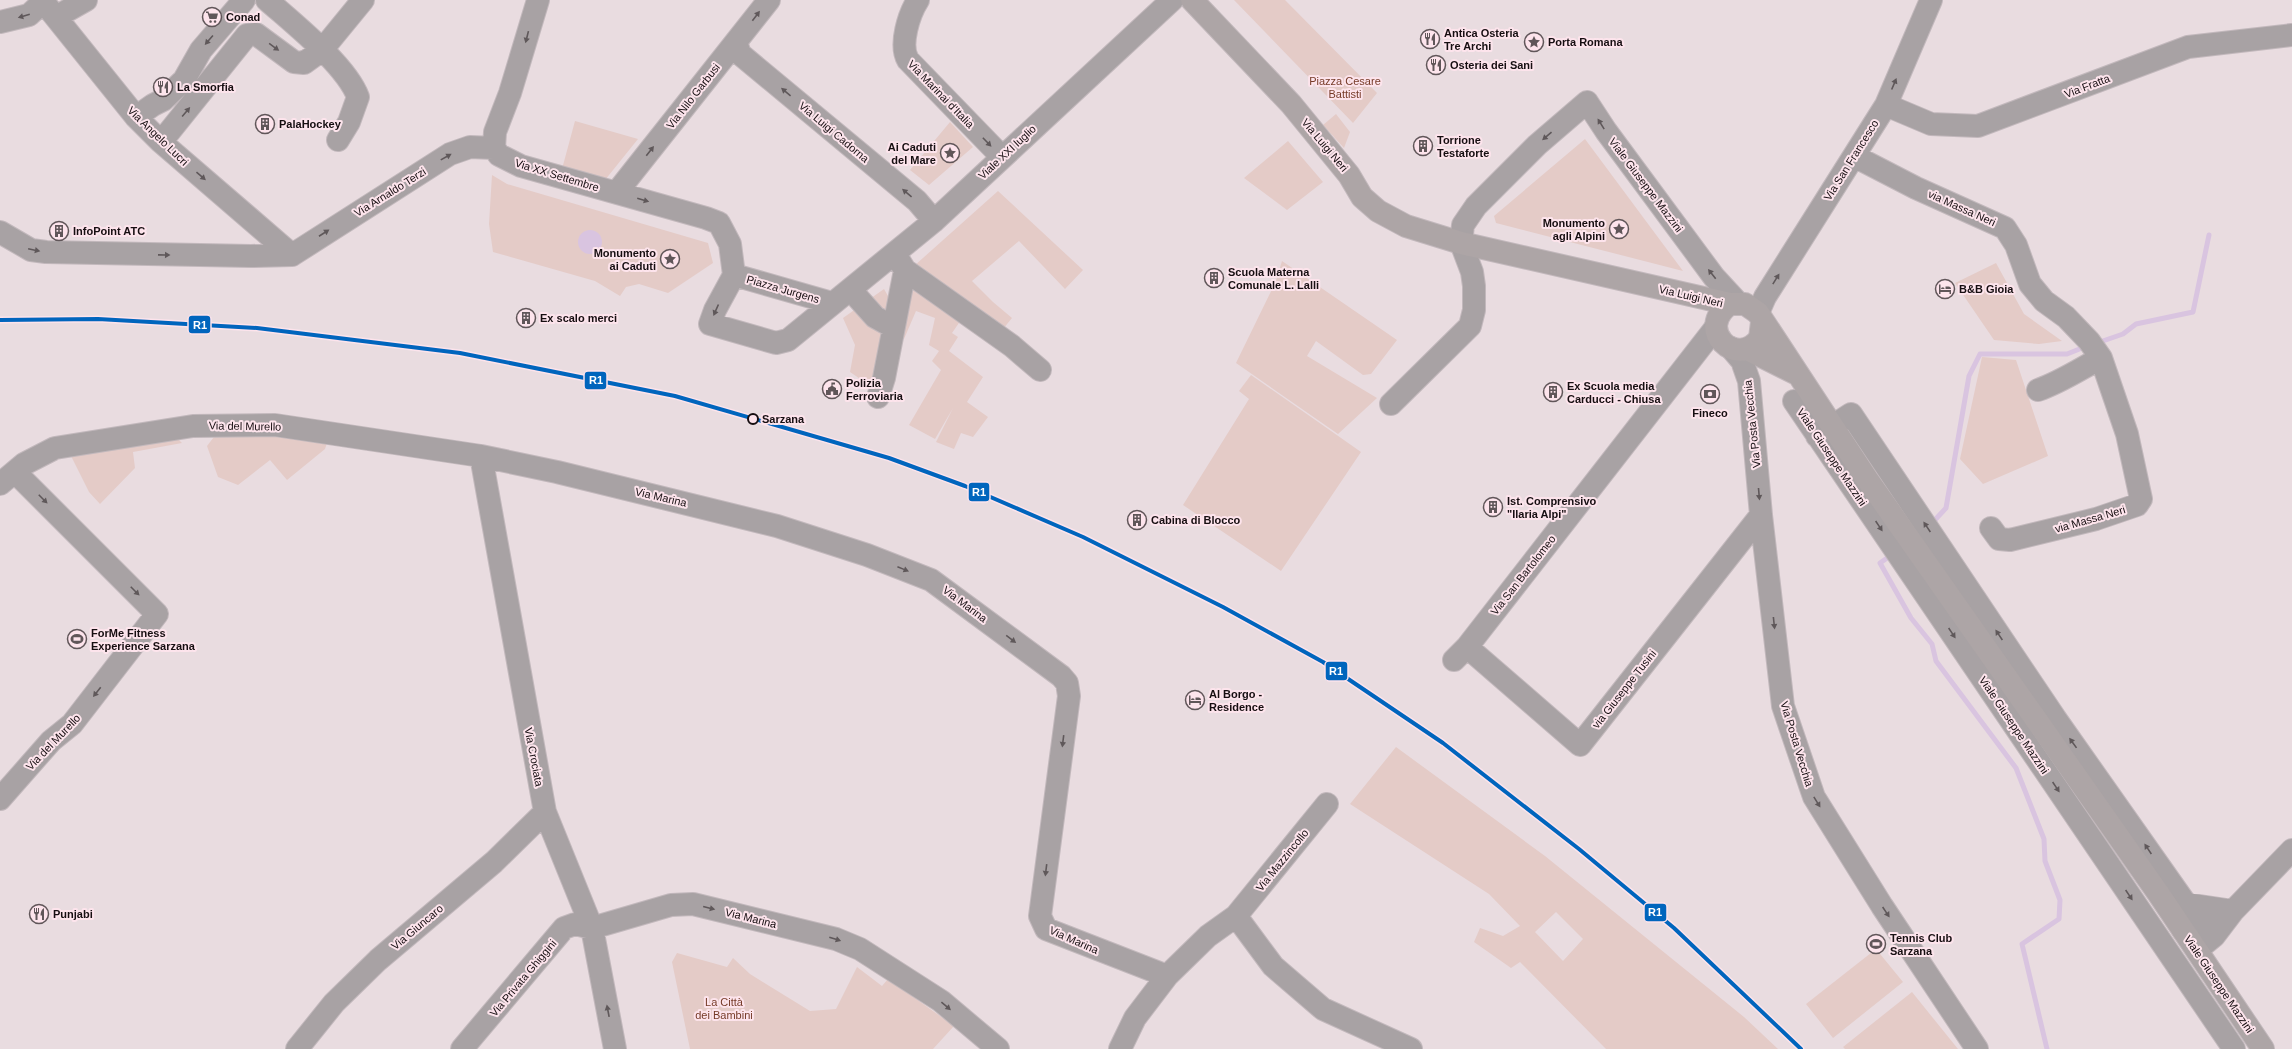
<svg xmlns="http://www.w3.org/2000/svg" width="2292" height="1049" font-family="Helvetica,sans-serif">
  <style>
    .green { fill: #e4cbc7; fill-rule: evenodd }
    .water { fill: #d9c4e0 }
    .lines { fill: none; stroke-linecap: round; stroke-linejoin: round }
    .stream { stroke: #d9c4e0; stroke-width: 5 }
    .minor-casing { stroke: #c2b8bc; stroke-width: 24 }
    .major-casing { stroke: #c2b8bc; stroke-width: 24 }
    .minor { stroke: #a8a2a4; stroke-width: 22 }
    .major { stroke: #ada5a6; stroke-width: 22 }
    .rail-1-casing { stroke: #fde4ec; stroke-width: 7 }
    .rail-1 { stroke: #0065bd; stroke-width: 4 }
    .oneway { fill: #5f585a }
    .stop-dot { fill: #fde4ec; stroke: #160e11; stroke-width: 2 }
    .labels { text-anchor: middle; stroke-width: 4; stroke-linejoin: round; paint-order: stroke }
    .poi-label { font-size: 11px; font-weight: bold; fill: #160e11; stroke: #fde4ec; text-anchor: start }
    .park-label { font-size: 11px; fill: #763b28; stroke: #fde4ec }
    .street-label { font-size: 11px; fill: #160e11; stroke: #fde4ec }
    .stop-label { font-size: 11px; font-weight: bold; fill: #160e11; stroke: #fde4ec; text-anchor: start }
    .line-badge { stroke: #fde4ec; stroke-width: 1.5 }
    .badge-label { font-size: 11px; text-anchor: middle; font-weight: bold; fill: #fff }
  </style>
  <rect width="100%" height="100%" fill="#e9dce0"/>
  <path class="green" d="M1234,0H1285L1377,93L1353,123Z
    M1336,114L1350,132L1344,148L1323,125Z
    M575,121L638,139L605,180L562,169Z
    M950,122L973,147L929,185L910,170Z
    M1585,139L1683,271L1496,223L1494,216Z
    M1288,141L1323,182L1287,210L1244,178Z
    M492,175L507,184L708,243L713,263L668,293L639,284L626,287L620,296L595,281L493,252L489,224Z
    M998,191L1083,270L1065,289L1019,241L972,281L993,302L1012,318L1003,329L914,266Z
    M1282,261L1397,340L1371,374L1363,375L1316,341L1307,356L1377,398L1338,434L1236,363L1276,281Z
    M1996,263L2024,314L2062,341L2039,344L1994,340L1955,283Z
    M912,287L961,320L952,333L958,337L949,351L983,377L967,402L988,417L973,437L961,433L954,449L936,442L953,408L935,439L909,425L941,370L932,361L939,351L929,345L935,318L916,311L904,339L899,337Z
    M884,289L892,303L877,386L869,385L850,372L855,345L843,318Z
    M1982,357L2016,360L2048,456L1983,484L1960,459Z
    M1251,375L1361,452L1281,571L1183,505L1249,399L1239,391Z
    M217,433L269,435L327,443L325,449L287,480L270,460L238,485L218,477L207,446Z
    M177,438L182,443L133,452L135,468L100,504L89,492L71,456Z
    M1396,747L1545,856L1744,1017L1778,1049H1606L1520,962L1511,968L1474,942L1480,928L1503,936L1520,926L1489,894L1350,804ZM1556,912L1583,939L1563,961L1535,932Z
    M1876,949L1903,982L1833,1038L1806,1004Z
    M677,953L727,967L733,958L750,974L810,1011L836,1009L857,967L882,986L888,979L954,1026L933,1049H690L672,962Z
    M1912,992L1958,1049H1845L1843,1047Z"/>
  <path class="water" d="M578 242a12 12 0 1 1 24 0a12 12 0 1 1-24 0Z"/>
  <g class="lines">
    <path class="stream" d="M2097,343L2123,334L2136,324L2193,312L2209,235
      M1933,522L1946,508L1969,376L1980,354H2067L2087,346
      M1890,556L1880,563L1911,618L1932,644L1936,661L2016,768L2044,839L2045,861L2060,900L2059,919L2022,944L2047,1049"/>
    <defs>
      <path id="minor" d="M42,0L136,117L161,142L292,255
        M267,0C294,24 346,65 358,97L349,122L338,140
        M538,0L510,93L495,132L494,148L499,155L521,166L706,218L719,223L730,244L734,275
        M918,0C909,14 899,45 908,60L1002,157
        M56,17L86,0
        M0,22L29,15L43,2
        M736,42L740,54L917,201L934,221
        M1886,105L1931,124L1978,126L2188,47L2292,35
        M136,117L153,105L163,100L184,80L201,50L244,0
        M161,142L247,35L256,34L294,62L304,63L322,50L363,0
        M1854,156L1916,188L2005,228L2016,245L2030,284L2044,301L2066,317L2089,341L2101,358L2127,434L2141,499L2137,505L2096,519L2010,540L1999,539L1991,528
        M617,192L769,0
        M0,232L31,250L46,252L251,256L292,255
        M895,254L905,270L1012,346L1040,370
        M292,255L450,154L470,147L494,148
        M734,275L715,310L710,324L776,343L788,340L934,221L1172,0
        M734,275L832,303
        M858,298L875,317L893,327
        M1758,313L1765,297L1886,105L1931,0
        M1731,348L1742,361L1749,381L1761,515L1783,706L1814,797L1882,906L1977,1049
        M2038,390C2061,382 2080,369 2101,358
        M878,397L884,378L905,270
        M1794,401L2234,1049
        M1391,404L1470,326L1474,310V286L1472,272L1461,243L1463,225L1476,206L1537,145L1587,102L1606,131L1714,277L1738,303
        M1817,436L1851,414L2055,718L2186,904
        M481,456L545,812L592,928L615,1049
        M0,484L24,464L55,448L193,426L275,425L481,456L557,472L777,526L867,555L931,580L1061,676L1067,683L1069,696L1040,916L1046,929L1167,976
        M1467,647L1580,745L1761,515
        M1454,660L1467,647L1716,327
        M0,799L51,741L72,724L157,614L15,472
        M2172,899L2186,904L2233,911
        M1236,916L1273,966L1323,1009L1411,1049
        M2183,930L2190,925L2228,912
        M2197,950L2214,936L2233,911L2292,850
        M297,1049L334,1003L378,960L494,862L545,812
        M462,1049L564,928L575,924L592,928L671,905L693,904L836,939L860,949L941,1001L998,1049
        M1120,1049L1135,1018L1167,976L1208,936L1236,916L1327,804"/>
      <path id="major" d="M1192,0L1291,104L1349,175L1362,197L1378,211L1406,226L1461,243L1730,304
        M1762,322L1760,338C1737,370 1694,329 1730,304H1745L1758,313L1867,479L2158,893L2263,1049
        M1747,349L1795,373"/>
    </defs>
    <use href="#minor" class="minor-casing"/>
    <use href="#major" class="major-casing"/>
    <use href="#minor" class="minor"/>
    <use href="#major" class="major"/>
    <defs>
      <path id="rail-1" d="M0,320L98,319L257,328L460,353L675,396L889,458L965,486L1083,537L1223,607L1323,662L1443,743L1579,849L1674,928L1801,1049"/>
    </defs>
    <use href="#rail-1" class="rail-1-casing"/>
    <use href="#rail-1" class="rail-1"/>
  </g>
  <defs><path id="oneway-solid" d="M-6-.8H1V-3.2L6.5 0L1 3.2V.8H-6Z"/></defs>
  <g class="oneway">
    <use href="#oneway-solid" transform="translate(24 16) rotate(164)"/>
    <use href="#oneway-solid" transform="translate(756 16) rotate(-53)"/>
    <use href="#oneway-solid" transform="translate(527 37) rotate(104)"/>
    <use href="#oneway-solid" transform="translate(209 40) rotate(131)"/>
    <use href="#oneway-solid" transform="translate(274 47) rotate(36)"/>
    <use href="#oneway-solid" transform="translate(1894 84) rotate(-67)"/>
    <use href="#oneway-solid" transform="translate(786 92) rotate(-140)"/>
    <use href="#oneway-solid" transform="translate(186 112) rotate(-50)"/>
    <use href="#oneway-solid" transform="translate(1601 124) rotate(-122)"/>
    <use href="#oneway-solid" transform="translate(1547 136) rotate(139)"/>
    <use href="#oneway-solid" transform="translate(987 142) rotate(46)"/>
    <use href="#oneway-solid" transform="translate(650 151) rotate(-52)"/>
    <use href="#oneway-solid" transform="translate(446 157) rotate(-29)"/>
    <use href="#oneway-solid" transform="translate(201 176) rotate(41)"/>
    <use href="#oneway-solid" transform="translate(907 193) rotate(-140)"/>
    <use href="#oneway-solid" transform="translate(643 200) rotate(16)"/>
    <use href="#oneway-solid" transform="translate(324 233) rotate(-33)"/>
    <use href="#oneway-solid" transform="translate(34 250) rotate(12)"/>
    <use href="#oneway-solid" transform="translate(164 255) rotate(1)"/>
    <use href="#oneway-solid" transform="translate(1712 274) rotate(-128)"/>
    <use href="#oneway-solid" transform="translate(1776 279) rotate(-58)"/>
    <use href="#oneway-solid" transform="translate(716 310) rotate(114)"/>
    <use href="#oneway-solid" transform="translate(1759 494) rotate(85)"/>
    <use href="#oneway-solid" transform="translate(43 499) rotate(45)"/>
    <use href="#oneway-solid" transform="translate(1879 526) rotate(56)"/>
    <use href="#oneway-solid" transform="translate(1927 527) rotate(-124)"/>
    <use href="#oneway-solid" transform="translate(903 569) rotate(22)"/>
    <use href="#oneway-solid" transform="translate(135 591) rotate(45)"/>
    <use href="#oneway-solid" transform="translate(1774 623) rotate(84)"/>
    <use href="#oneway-solid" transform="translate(1952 633) rotate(56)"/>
    <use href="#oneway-solid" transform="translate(1999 635) rotate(-124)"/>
    <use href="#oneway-solid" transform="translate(1011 639) rotate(37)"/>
    <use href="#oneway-solid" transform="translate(97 692) rotate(128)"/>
    <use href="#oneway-solid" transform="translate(1063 741) rotate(97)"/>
    <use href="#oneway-solid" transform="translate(2073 743) rotate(-126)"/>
    <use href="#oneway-solid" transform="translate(2056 787) rotate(56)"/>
    <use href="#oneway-solid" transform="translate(1817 802) rotate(58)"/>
    <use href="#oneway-solid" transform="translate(2148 849) rotate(-124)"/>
    <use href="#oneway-solid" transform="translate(1046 870) rotate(97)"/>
    <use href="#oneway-solid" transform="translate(2129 895) rotate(56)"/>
    <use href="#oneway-solid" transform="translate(709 908) rotate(14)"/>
    <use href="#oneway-solid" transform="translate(1886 912) rotate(56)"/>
    <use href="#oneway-solid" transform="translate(835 939) rotate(18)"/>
    <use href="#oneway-solid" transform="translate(946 1006) rotate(40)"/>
    <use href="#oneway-solid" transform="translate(608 1011) rotate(-101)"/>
  </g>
  <defs>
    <symbol id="supermarket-ring" viewBox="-11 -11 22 22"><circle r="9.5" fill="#fde4ec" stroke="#605659" stroke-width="1.5"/><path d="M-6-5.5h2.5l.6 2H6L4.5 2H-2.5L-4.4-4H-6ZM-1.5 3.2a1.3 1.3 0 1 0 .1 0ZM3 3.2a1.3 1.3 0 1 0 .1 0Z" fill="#605659"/></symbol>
    <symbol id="restaurant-ring" viewBox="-11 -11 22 22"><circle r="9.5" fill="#fde4ec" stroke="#605659" stroke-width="1.5"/><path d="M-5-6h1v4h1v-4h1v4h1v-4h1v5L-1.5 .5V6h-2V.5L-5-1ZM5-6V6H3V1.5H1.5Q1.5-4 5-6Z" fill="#605659"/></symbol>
    <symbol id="sight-ring" viewBox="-11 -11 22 22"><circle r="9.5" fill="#fde4ec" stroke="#605659" stroke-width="1.5"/><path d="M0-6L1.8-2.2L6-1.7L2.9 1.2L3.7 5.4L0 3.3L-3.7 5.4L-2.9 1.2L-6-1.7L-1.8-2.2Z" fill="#605659"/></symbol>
    <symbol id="building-ring" viewBox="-11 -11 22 22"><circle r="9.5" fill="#fde4ec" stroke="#605659" stroke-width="1.5"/><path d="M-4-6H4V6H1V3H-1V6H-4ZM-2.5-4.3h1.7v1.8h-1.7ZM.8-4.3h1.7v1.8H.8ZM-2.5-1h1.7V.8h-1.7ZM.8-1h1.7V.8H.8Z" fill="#605659"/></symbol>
    <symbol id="hotel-ring" viewBox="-11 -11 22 22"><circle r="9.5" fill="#fde4ec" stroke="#605659" stroke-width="1.5"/><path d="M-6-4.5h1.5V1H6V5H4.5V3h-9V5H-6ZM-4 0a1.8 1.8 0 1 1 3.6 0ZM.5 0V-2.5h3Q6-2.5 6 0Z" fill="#605659"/></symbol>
    <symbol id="civic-ring" viewBox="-11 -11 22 22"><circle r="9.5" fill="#fde4ec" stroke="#605659" stroke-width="1.5"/><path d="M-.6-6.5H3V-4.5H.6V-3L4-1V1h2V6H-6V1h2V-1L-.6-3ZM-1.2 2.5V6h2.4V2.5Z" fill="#605659"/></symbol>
    <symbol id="bank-ring" viewBox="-11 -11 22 22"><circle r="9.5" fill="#fde4ec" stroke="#605659" stroke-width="1.5"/><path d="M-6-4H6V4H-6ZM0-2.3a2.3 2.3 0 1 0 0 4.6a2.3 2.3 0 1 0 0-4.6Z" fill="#605659"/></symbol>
    <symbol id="stadium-ring" viewBox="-11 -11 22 22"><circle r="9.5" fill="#fde4ec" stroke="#605659" stroke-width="1.5"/><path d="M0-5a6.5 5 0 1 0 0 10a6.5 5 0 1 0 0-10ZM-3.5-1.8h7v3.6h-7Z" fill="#605659"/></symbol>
  </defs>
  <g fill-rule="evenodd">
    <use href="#supermarket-ring" x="201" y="6" width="22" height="22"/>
    <use href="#restaurant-ring" x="1419" y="28" width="22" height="22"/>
    <use href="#sight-ring" x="1523" y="31" width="22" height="22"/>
    <use href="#restaurant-ring" x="1425" y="54" width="22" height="22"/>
    <use href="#restaurant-ring" x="152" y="76" width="22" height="22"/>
    <use href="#building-ring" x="254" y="113" width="22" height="22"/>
    <use href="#building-ring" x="1412" y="135" width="22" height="22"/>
    <use href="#sight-ring" x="939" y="142" width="22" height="22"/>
    <use href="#sight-ring" x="1608" y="218" width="22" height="22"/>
    <use href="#building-ring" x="48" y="220" width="22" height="22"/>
    <use href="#sight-ring" x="659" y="248" width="22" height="22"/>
    <use href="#building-ring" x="1203" y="267" width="22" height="22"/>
    <use href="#hotel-ring" x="1934" y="278" width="22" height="22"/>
    <use href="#building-ring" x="515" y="307" width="22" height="22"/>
    <use href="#civic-ring" x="821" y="378" width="22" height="22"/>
    <use href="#building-ring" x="1542" y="381" width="22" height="22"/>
    <use href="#bank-ring" x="1699" y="383" width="22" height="22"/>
    <use href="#building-ring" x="1482" y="496" width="22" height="22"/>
    <use href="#building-ring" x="1126" y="509" width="22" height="22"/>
    <use href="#stadium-ring" x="66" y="628" width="22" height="22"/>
    <use href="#hotel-ring" x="1184" y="689" width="22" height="22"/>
    <use href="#restaurant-ring" x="28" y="903" width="22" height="22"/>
    <use href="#stadium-ring" x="1865" y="933" width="22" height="22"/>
  </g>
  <circle class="stop-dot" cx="753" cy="419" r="5"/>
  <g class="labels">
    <g class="poi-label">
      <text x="226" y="21">Conad</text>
      <text x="1444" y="37">Antica Osteria<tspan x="1444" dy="13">Tre Archi</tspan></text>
      <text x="1548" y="46">Porta Romana</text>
      <text x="1450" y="69">Osteria dei Sani</text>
      <text x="177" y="91">La Smorfia</text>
      <text x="279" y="128">PalaHockey</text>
      <text x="1437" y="144">Torrione<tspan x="1437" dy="13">Testaforte</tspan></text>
      <text x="936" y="151" text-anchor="end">Ai Caduti<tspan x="936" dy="13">del Mare</tspan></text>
      <text x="1605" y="227" text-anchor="end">Monumento<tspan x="1605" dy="13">agli Alpini</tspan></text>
      <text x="73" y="235">InfoPoint ATC</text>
      <text x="656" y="257" text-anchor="end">Monumento<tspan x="656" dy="13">ai Caduti</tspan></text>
      <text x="1228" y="276">Scuola Materna<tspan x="1228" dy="13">Comunale L. Lalli</tspan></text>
      <text x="1959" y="293">B&amp;B Gioia</text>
      <text x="540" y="322">Ex scalo merci</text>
      <text x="846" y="387">Polizia<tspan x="846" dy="13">Ferroviaria</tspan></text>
      <text x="1567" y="390">Ex Scuola media<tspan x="1567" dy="13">Carducci - Chiusa</tspan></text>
      <text x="1710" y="417" text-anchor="middle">Fineco</text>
      <text x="1507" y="505">Ist. Comprensivo<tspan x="1507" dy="13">"Ilaria Alpi"</tspan></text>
      <text x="1151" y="524">Cabina di Blocco</text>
      <text x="91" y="637">ForMe Fitness<tspan x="91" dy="13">Experience Sarzana</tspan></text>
      <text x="1209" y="698">Al Borgo -<tspan x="1209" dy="13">Residence</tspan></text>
      <text x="53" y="918">Punjabi</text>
      <text x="1890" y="942">Tennis Club<tspan x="1890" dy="13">Sarzana</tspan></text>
    </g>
    <g class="park-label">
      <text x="1345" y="85">Piazza Cesare<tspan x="1345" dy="13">Battisti</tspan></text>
      <text x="724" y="1006">La Città<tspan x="724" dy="13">dei Bambini</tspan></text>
    </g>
    <g class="street-label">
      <text transform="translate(2087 86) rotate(-21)" y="4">Via Fratta</text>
      <text transform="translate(941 94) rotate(46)" y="4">Via Marinai d'Italia</text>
      <text transform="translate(693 96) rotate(-52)" y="4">Via Nilo Garbusi</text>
      <text transform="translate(834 132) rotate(40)" y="4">Via Luigi Cadorna</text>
      <text transform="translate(158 136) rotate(44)" y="4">Via Angelo Lucri</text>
      <text transform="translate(1325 145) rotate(50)" y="4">Via Luigi Neri</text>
      <text transform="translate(1007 152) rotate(-43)" y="4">Viale XXI luglio</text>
      <text transform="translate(1851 160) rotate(-58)" y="4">Via San Francesco</text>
      <text transform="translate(557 175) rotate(17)" y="4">Via XX Settembre</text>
      <text transform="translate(1646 185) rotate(53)" y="4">Viale Giuseppe Mazzini</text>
      <text transform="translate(390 192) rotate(-32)" y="4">Via Arnaldo Terzi</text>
      <text transform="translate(1962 208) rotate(24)" y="4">via Massa Neri</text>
      <text transform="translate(783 289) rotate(16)" y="4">Piazza Jurgens</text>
      <text transform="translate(1691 296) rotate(13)" y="4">Via Luigi Neri</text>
      <text transform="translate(1752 424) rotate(-96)" y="4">Via Posta Vecchia</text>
      <text transform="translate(245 426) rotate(1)" y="4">Via del Murello</text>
      <text transform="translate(1832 457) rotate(56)" y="4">Viale Giuseppe Mazzini</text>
      <text transform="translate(661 497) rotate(13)" y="4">Via Marina</text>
      <text transform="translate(2090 519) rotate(-16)" y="4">via Massa Neri</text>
      <text transform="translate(1523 575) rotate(-52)" y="4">Via San Bartolomeo</text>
      <text transform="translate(965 604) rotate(37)" y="4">Via Marina</text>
      <text transform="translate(1624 689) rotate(-52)" y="4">via Giuseppe Tusini</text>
      <text transform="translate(2014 725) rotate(56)" y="4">Viale Giuseppe Mazzini</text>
      <text transform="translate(53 742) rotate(-46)" y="4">Via del Murello</text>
      <text transform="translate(1797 744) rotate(73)" y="4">Via Posta Vecchia</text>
      <text transform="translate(534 757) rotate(79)" y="4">Via Crociata</text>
      <text transform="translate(1282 860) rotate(-51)" y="4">Via Mazzincollo</text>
      <text transform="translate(751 918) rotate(14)" y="4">Via Marina</text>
      <text transform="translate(417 927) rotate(-40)" y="4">Via Giuncaro</text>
      <text transform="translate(1074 940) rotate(24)" y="4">Via Marina</text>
      <text transform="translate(523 978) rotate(-50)" y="4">Via Privata Ghiggini</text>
      <text transform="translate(2219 984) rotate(56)" y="4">Viale Giuseppe Mazzini</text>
    </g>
    <g class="stop-label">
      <text x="762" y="423">Sarzana</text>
    </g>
  </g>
  <g class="line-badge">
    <rect x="188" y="315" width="23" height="19" rx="4" fill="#0065bd"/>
    <rect x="584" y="371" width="23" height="19" rx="4" fill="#0065bd"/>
    <rect x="968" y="482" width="22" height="20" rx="4" fill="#0065bd"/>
    <rect x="1325" y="661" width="23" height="20" rx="4" fill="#0065bd"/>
    <rect x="1644" y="903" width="23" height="19" rx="4" fill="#0065bd"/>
  </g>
  <g class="badge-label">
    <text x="200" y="329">R1</text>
    <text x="596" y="384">R1</text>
    <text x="979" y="496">R1</text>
    <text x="1336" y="675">R1</text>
    <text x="1655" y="916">R1</text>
  </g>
</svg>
